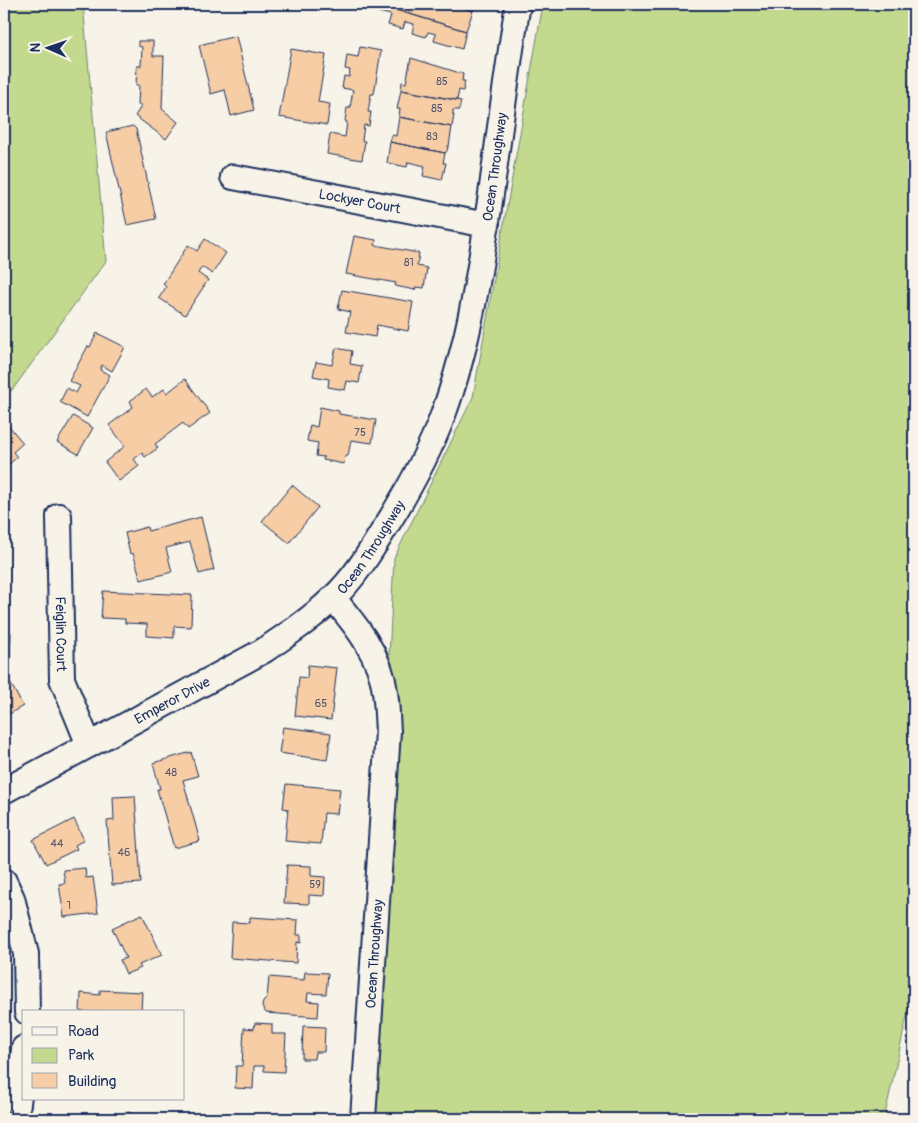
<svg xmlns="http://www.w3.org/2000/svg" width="918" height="1123" font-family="Pangolin,sans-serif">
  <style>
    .green { fill: #c3d98e; stroke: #6f8476 }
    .building { fill: #f6cda5; stroke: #1b2f5e }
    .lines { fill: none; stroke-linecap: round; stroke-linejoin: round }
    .minor-casing { stroke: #1b2f5e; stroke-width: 28 }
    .minor { stroke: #f7f3e8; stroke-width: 24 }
    .labels { text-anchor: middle; stroke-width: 4; stroke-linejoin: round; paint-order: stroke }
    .number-label { font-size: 11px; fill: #525670 }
    .street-label { font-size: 14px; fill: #1b2f5e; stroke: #f7f3e8 }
  </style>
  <rect width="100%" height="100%" fill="#f7f3e8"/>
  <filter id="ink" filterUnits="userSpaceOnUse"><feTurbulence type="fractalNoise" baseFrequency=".02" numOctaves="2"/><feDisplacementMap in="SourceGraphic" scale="10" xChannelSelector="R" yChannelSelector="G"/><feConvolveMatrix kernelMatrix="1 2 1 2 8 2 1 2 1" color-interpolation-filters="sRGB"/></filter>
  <g filter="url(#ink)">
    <path class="green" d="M4,4H83L106,261L13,389L4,396Z
      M543,4H914V985L884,1119H366L394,558L473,397Z"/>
    <path class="building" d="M376,4H450L473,11L466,31Z
      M376,4L466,31L462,49L434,41L436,34L428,32L426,37L412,33L414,24L405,22L403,29L388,25L391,15L374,11Z
      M450,4H475L473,11Z
      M236,36L254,110L231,116L225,90L211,94L199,45Z
      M138,41H153V56H164L162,109L178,122L166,139L135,116L142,105H138L139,85H136L137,66H141L142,47L138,46Z
      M360,47L381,51L374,94H371L368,112H371L369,126L364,125L362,141H365L362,160L327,154L330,134L345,137L347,122L345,121L347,108H350L353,90L342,88L344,76L349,77L350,70L345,69L347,55L358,57Z
      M291,49L326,55L318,102L330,104L327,125L279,117Z
      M411,58L463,74L462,81H465L463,91L459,90L457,100L401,90L402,82L406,83Z
      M401,90L461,101L459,110H453V115H454L452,127L399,117L400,109H397Z
      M399,117L452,127L449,146H448L447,151L445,153L390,142L392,135L396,136Z
      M133,126L136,129L156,219L127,225L106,132Z
      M390,142L445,153L443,163H446L442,180L423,176L425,166L408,162L407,167L387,163Z
      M354,236L376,240L375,245L419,253L417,266L427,268L424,288L416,287L415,290L395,286L396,283L346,274Z
      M205,239L226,253L212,274L202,267L198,273L208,280L185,315L159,298L166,287L163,284L188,245L197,251Z
      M342,290L413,302L408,331L377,325L375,337L346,332L350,312L338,309Z
      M97,333L125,347L112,371L102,365L100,370L110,375L87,417L60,402L67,388L76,393L80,386L69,381L88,346L90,347Z
      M336,348L352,351L350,364L362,366L359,383L347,381L345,390L328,387L329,379L313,376L316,362L332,365Z
      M185,379L210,413L188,429L183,423L155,444L158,448L145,457L142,453L134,459L139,466L119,481L105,462L125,446L109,425L133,407L130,401L146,389L152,397L164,389L167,393Z
      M320,407L339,411V414L376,420L372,443L351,440L348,456H345L344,464L323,460L324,457L316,456L318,443L307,441L310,425L317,427Z
      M73,416L93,428L78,454L57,442Z
      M4,420L23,443L13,452L17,457L4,469Z
      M292,485L318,507L289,543L262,521Z
      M201,517L214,570L199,574L190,542L166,548L172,572L141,580L133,553L130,554L125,533L147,527L148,531Z
      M103,591L192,595L191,627L174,626V638L147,636V624L125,623V619L101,618Z
      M4,603H9L8,625H4Z
      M4,633H11L10,658H4Z
      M308,665L337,668L331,720L295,716L299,677L307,678Z
      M7,677L23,706L4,717V679Z
      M283,727L331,733L327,760L279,753Z
      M191,752L198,776L183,780L200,841L174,848L157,789H160L153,763Z
      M286,784L340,789L337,814L324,813L321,844L285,841L288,809L283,808Z
      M135,796L141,883L112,885L107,821L114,820L113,797Z
      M74,819L84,840L75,845L77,849L46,864L33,840Z
      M287,865L311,866V876L325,877L324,896L309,895V904L284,903Z
      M85,868L86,878L93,877L98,913L64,917L59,884L65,883L63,870Z
      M142,914L162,955L139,965L141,968L126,974L120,960L126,958L112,928Z
      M250,917L298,920L297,935H301V943L297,942L296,963L230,958L232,922L250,923Z
      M305,972L328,973L326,994L308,993L307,1001L319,1002L318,1017L266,1013L262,1007L263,1002L267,998L269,977L304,980Z
      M100,990L142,992L141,1012H80L81,993L100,995Z
      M255,1023L272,1024V1034H286L284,1072L264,1071V1066H254L253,1089L235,1088L236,1066H242L244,1028L254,1029Z
      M303,1026L325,1027L324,1052H315L314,1059H302Z
      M126,1111L145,1119H122Z"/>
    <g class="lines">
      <defs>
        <g id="minor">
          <path id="s1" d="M233,177L487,225"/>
          <path id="s2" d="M59,516L62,679L89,745"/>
          <path d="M333,598C356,625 381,656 385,692C387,705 387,718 388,731L363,1119"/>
          <path id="s3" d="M4,791L263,651C287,635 311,619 332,599C355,578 372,549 388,523C409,489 429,453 443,415C470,342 481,264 492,187C500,126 508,65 518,4"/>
          <path d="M4,881L12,898L26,954L27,1012"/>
          <path d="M18,1104L24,1048"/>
        </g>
      </defs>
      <use href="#minor" class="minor-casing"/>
      <use href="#minor" class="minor"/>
    </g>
  </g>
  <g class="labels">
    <g class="number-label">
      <text x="442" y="85">85</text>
      <text x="437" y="112">85</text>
      <text x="432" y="140">83</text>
      <text x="409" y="266">81</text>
      <text x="360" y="436">75</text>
      <text x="321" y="707">65</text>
      <text x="171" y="776">48</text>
      <text x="57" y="847">44</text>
      <text x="124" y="856">46</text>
      <text x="315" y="888">59</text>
      <text x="69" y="909">1</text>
    </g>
    <g class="street-label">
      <text dy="5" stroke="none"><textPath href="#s3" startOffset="851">Ocean Throughway</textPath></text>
      <text dy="5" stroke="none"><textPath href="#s1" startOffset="129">Lockyer Court</textPath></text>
      <text dy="5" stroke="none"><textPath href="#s3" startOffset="446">Ocean Throughway</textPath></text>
      <text dy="5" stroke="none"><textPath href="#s2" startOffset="118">Feiglin Court</textPath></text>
      <text dy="5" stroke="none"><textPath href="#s3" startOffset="191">Emperor Drive</textPath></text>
      <text transform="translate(374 954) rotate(-86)" y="5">Ocean Throughway</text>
    </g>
  </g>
  <rect width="918" height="1123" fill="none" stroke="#f7f3e8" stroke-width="20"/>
  <rect x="10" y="10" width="898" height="1103" fill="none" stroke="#1b2f5e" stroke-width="2" filter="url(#ink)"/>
  <rect x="22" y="1010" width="162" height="90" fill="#f7f3e8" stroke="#9fa5b1"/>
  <rect x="32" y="1027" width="25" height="8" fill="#f7f3e8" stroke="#9fa5b1"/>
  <text x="68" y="1036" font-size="15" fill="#1b2f5e">Road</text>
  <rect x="32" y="1048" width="25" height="15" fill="#c3d98e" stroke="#9fa5b1"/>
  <text x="68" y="1060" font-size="15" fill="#1b2f5e">Park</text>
  <rect x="32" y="1073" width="25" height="15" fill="#f6cda5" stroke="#9fa5b1"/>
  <text x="68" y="1086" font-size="15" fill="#1b2f5e">Building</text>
  <g transform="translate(48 48) rotate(272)" stroke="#f7f3e8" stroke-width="4" paint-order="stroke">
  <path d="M0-4L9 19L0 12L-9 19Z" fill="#1b2f5e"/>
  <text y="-8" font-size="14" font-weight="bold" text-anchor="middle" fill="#1b2f5e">N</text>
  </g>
</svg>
